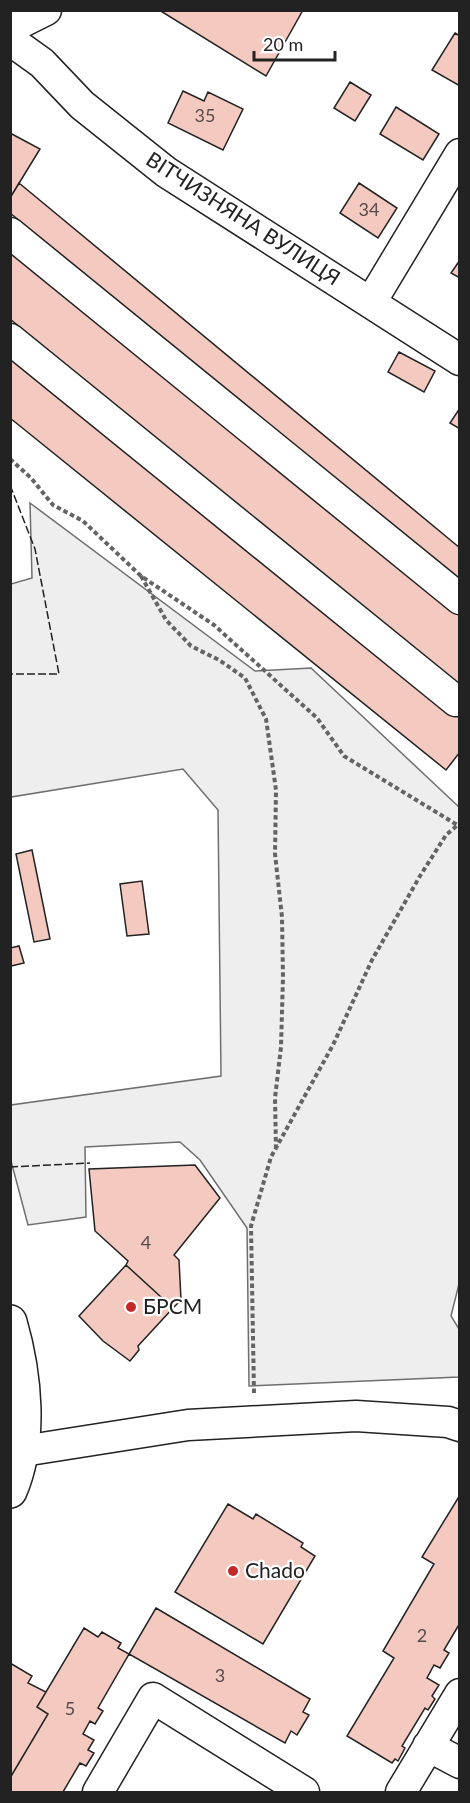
<svg xmlns="http://www.w3.org/2000/svg" width="470" height="1803" font-family="Lato,sans-serif">
  <style>
    .green { fill: #eee; stroke: #6f6f6f; stroke-width: 1.5 }
    .building { fill: #f3c9c0; stroke: #222; stroke-width: 1.5 }
    .lines { fill: none; stroke-linecap: round; stroke-linejoin: round }
    .minor-casing { stroke: #222; stroke-width: 33 }
    .major-casing { stroke: #222; stroke-width: 36 }
    .path { stroke: #646464; stroke-width: 4; stroke-dasharray: 4.5 3; stroke-linecap: butt }
    .minor { stroke: #fff; stroke-width: 30 }
    .major { stroke: #fff; stroke-width: 33 }
    .fence { stroke: #222; stroke-width: 1.5; stroke-dasharray: 8 3; stroke-linecap: butt }
    .poi-dot { fill: #c62828; stroke: #fff; stroke-width: 2 }
    .labels { text-anchor: middle; stroke-width: 4.5; stroke-linejoin: round; paint-order: stroke }
    .number-label { font-size: 18px; fill: #564c4a }
    .street-label { font-size: 21px; fill: #222; stroke: #fff }
    .poi-label { font-size: 21px; fill: #222; stroke: #fff; text-anchor: start }
  </style>
  <rect width="100%" height="100%" fill="#fff"/>
  <path class="green" d="M30,503L255,671L311,668L459,807L460,1280L451,1316L459,1329V1377L249,1386L247,1228L200,1160L180,1142L85,1147L86,1217L28,1225L11,1161V1105L221,1076L218,810L183,769L11,797V584L32,578Z"/>
  <path class="building" d="M159,10H303L266,76Z
    M455,33L460,36V86L432,70Z
    M350,82L371,95L355,121L334,108Z
    M183,91L204,101L208,92L243,109L223,150L168,123Z
    M396,107L439,134L423,160L380,134Z
    M10,133L40,149L10,198Z
    M19,183L460,548V581L10,213V198Z
    M359,183L397,208L378,238L340,213Z
    M10,248L460,616V687L10,319Z
    M460,260V278L451,273Z
    M399,352L435,371L424,392L388,372Z
    M10,354L460,716V752L446,770L10,418Z
    M460,408V429L450,423Z
    M32,850L50,939L34,942L16,854Z
    M142,881L149,934L127,936L120,884Z
    M19,946L24,963L11,966L10,948Z
    M195,1165L220,1198L174,1255L179,1260L181,1300L173,1308L126,1265L128,1261L95,1231L89,1169Z
    M126,1265L173,1308L138,1346L139,1350L130,1361L103,1341L79,1316Z
    M460,1495V1623L444,1650L449,1653L440,1668L434,1665L427,1678L439,1685L432,1696L435,1699L428,1710L425,1708L402,1746L405,1748L398,1761L395,1759L392,1763L347,1736L394,1658L383,1651L434,1564L422,1557Z
    M228,1504L253,1519L256,1514L303,1543L301,1547L315,1556L263,1644L175,1592Z
    M156,1608L310,1699L303,1712L309,1715L297,1735L291,1731L285,1743L129,1654Z
    M84,1628L98,1637L102,1632L121,1643L118,1648L129,1654L98,1708L103,1711L95,1724L90,1721L83,1734L94,1740L88,1750L94,1753L86,1766L80,1763L63,1792H10V1778L48,1714L37,1707Z
    M10,1663L32,1676L28,1683L46,1692L37,1707L48,1714L10,1778Z"/>
  <g class="lines">
    <defs>
      <path id="minor" d="M10,28L46,10
        M10,40L42,63L82,105L166,172L460,360
        M10,233L460,599
        M371,302L460,154
        M10,339L456,701L460,700
        M23,1451L188,1425L356,1416L448,1422L460,1426
        M428,1746L460,1763
        M98,1792L153,1698L304,1792
        M401,1792L460,1694"/>
      <path id="major" d="M10,1322C25,1374 32,1440 10,1491"/>
    </defs>
    <use href="#minor" class="minor-casing"/>
    <use href="#major" class="major-casing"/>
    <path class="path" d="M10,459L31,478L53,505L83,521L141,576L214,625L317,718L344,756L459,826
      M141,576L166,620L191,646L219,660L245,678L266,719L276,790L275,854L282,917L283,977L281,1047L275,1098L276,1149
      M254,1393L251,1226L271,1157L333,1045L372,960L420,876L446,835L460,823"/>
    <use href="#minor" class="minor"/>
    <use href="#major" class="major"/>
    <path class="fence" d="M10,485L35,549L59,674H10
      M10,1167L90,1163"/>
  </g>
  <g class="poi-dot">
    <circle cx="131" cy="1307" r="6"/>
    <circle cx="233" cy="1571" r="6"/>
  </g>
  <g class="labels">
    <g class="number-label">
      <text x="205" y="122">35</text>
      <text x="369" y="216">34</text>
      <text x="146" y="1249">4</text>
      <text x="422" y="1642">2</text>
      <text x="220" y="1682">3</text>
      <text x="70" y="1715">5</text>
    </g>
    <g class="street-label">
      <text transform="translate(243 219) rotate(33)" y="7">ВІТЧИЗНЯНА ВУЛИЦЯ</text>
    </g>
    <g class="poi-label">
      <text x="143" y="1314">БРСМ</text>
      <text x="245" y="1578">Chado</text>
    </g>
  </g>
  <rect width="470" height="1803" fill="none" stroke="#222222" stroke-width="24"/>
  <path d="M254 51v9h81v-9" fill="none" stroke="#222222" stroke-width="3"/>
  <text x="263" y="51" font-size="18" fill="#222222" stroke="#ffffff" stroke-width="4.5" paint-order="stroke">20 m</text>
</svg>
